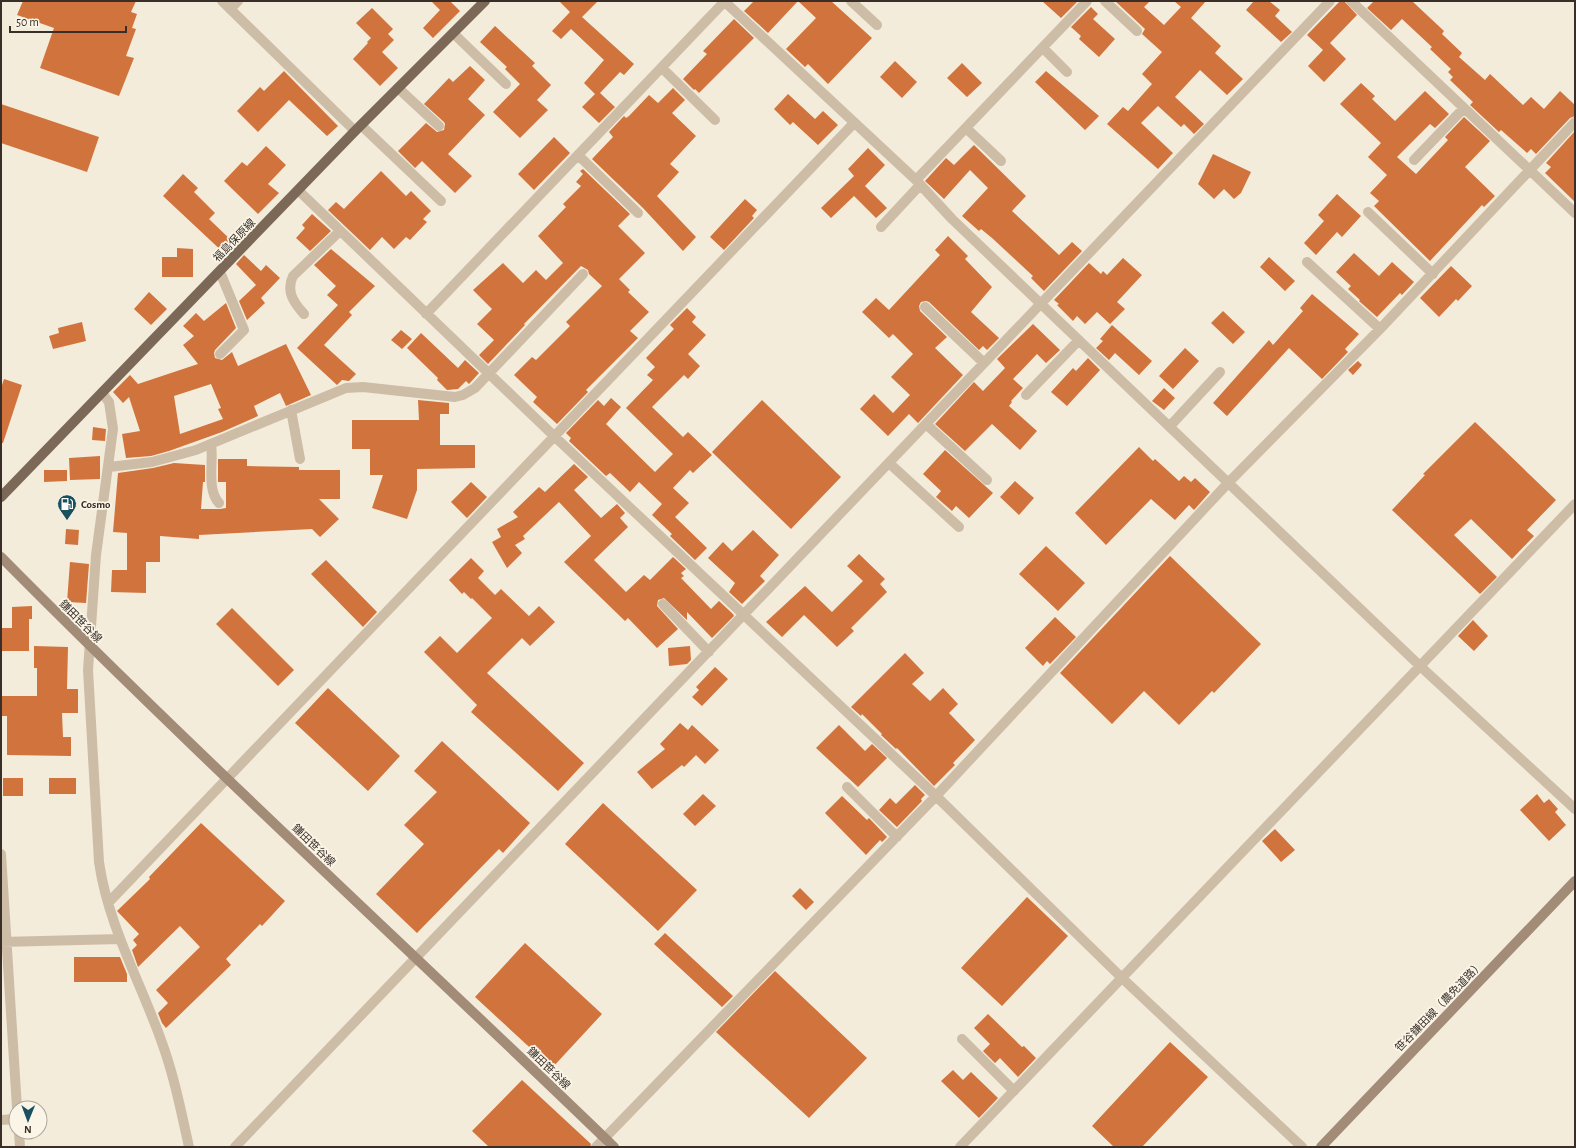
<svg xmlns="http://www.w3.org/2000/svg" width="1576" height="1148" font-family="'Alegreya Sans','Noto Sans JP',sans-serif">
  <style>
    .building { fill: #d1733d; fill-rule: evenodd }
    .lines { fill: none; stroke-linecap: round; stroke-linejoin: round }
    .street { stroke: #cebda6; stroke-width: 10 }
    .secondary { stroke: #a28c77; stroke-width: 10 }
    .primary { stroke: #7c6857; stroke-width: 10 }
    .labels { text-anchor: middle; stroke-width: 3.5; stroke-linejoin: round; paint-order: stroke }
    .street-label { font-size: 11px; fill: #392f28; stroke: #fbf5e8 }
    .poi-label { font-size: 11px; font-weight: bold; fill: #392f28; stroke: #fbf5e8; text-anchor: start }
  </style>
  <rect width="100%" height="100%" fill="#f4ecdb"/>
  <path class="building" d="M23,1H136L131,12L137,14L132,28L136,29L126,56L134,58L119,96L40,68L54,28L17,15Z
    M431,1H450L460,11L433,38L423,28L440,10Z
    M559,1H598L582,17L634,64L624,75L620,72L600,93L615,107L599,123L582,107L595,94L584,83L604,60L571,29L561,39L552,31L570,12Z
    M754,1H831L872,38L828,84L808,64L805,67L786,49L816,18L798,1L768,33L744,11Z
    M1042,1H1078L1061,18Z
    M1115,1H1150L1144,7L1164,25L1181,7L1174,1H1206L1191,18L1221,46L1215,53L1243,79L1227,95L1200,70L1175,97L1204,124L1194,134L1184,124L1181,127L1158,106L1141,123L1173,153L1158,169L1107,124L1123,107L1128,111L1152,84L1142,74L1162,52L1142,34L1145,29Z
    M1254,1H1269L1280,10L1275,16L1292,32L1281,42L1246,10Z
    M1340,1H1344L1357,15L1330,43L1346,59L1324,82L1308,66L1323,50L1307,35Z
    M1374,1H1412L1444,31L1442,34L1462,53L1459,57L1485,80L1490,74L1523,105L1531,97L1544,109L1560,91L1575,105V116L1570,118L1536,154L1531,149L1527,153L1501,130L1499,132L1470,105L1473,102L1450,80L1453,77L1448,72L1451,69L1430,49L1432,47L1402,19L1391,30L1367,8Z
    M1091,7L1098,14L1093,19L1115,39L1099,57L1079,39L1081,36L1071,27Z
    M372,8L393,29L388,34L394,40L382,52L398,68L380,86L353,59L368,43L367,42L371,38L356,23Z
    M734,19L754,38L699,93L695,89L694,90L683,79L707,54L703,51Z
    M495,26L535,63L532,66L551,85L537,100L548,110L520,138L493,112L520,84L505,69L507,67L480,42Z
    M895,61L917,82L902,98L880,77Z
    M962,63L982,83L967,97L947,78Z
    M470,66L485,80L468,99L485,115L448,154L472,176L455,193L422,161L415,168L398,151L426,123L437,132L444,130L445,124L444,122L424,104L449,78L453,82Z
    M284,71L338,126L327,136L289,100L258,132L237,111L260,87L264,91Z
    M1046,71L1099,116L1085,130L1035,82Z
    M1361,83L1375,96L1372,99L1395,121L1425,91L1449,114L1435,128L1430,124L1397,157L1416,174L1448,140L1445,137L1464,117L1490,141L1465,167L1495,196L1484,207L1482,205L1430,261L1374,206L1379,201L1370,193L1387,175L1368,157L1381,143L1340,104Z
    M673,88L685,100L672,113L696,136L670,164L679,172L657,196L696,237L683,251L643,208L592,159L613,137L609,132L624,116L626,118L629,116L649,95L658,103Z
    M788,94L815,119L823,111L838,125L818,145L793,122L790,125L774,109Z
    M1,104L99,137L87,172L1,143Z
    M1575,131V202L1545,173L1551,167L1546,163Z
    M554,137L570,153L534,190L518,174Z
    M974,145L1026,196L1012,211L1059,255L1072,242L1082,251L1044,291L1031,278L1033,276L992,238L981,229L979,231L962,216L988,188L970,170L944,199L925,181L946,158L954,165Z
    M266,146L286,165L268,184L279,193L258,214L224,181L242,162L247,166Z
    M868,148L885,165L865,186L887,208L876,218L854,196L831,218L821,208L854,176L848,169Z
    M1213,154L1251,172L1241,193L1234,199L1224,189L1214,199L1198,184Z
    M583,169L630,214L618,226L645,253L619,279L630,290L628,292L649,312L630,331L638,338L586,390L588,392L557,424L533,402L537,397L514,375L532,357L536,360L570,326L566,322L602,286L589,274L588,270L581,266L524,324L525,325L488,364L479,355L494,340L477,324L492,309L473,290L503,263L523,283L536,270L546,280L563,263L538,236L566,207L563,204L581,186L576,182L583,174L580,171Z
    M381,171L406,196L411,191L431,211L423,219L427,222L410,240L406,237L394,249L382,237L370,250L328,210L336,202L344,209Z
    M183,174L198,188L194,192L215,213L209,219L233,242L231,244L234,246L226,255L163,196Z
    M1337,194L1361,216L1342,237L1337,232L1316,255L1304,243L1324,221L1318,215Z
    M745,199L757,210L752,216L754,218L724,250L710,237Z
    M312,214L331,231L310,251L296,238L305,228L302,225Z
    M948,236L968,256L965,259L992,287L971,312L999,338L987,350L983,346L979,350L929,302L926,301L921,302L919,306L920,311L947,337L935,348L963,375L918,423L909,414L888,436L860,409L874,394L893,413L910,395L891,377L913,354L893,334L889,338L862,312L876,298L889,310L940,255L935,250Z
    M177,248L193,249V277H162V257H177Z
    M331,249L375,286L349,312L352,315L324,345L356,374L349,381L342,380L337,385L297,348L338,305L327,295L336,286L314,265Z
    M1354,253L1379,276L1392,262L1414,282L1402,295L1400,293L1377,317L1359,301L1360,300L1348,289L1351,286L1336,272Z
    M244,255L261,271L266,265L280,278L261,298L265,303L247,320L239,301L256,285L236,264Z
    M1269,257L1295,281L1285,291L1260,267Z
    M1123,258L1142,275L1117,302L1125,309L1110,324L1097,312L1085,324L1077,316L1073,321L1057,305L1059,304L1054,300L1089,263L1101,274L1103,271L1107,275Z
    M1451,266L1472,286L1458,301L1456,299L1439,317L1420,298Z
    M149,292L167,309L151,325L134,309Z
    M1312,294L1359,334L1345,349L1348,352L1322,379L1289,348L1227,416L1213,403L1269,340L1273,345L1303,311L1300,308Z
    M226,303L236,328L215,350L214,353L215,358L222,360L232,352L238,366L286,344L311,395L286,406L280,393L254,406L258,416L222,432L169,451L151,456L126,458L122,434L140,431L129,397L123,403L113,392L130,375L138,384L198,364L183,345L194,336L183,326L196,313L204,321ZM211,384L221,408L218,409L223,419L180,434L174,396Z
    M687,308L696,317L692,322L706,335L688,354L700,366L688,379L684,375L652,407L683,437L688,432L712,455L693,473L690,470L673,488L689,503L675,517L707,548L695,560L670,536L672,534L652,515L662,504L639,482L630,492L610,473L606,476L569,441L571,438L566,433L598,400L604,406L611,398L621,407L606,424L655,472L673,454L626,408L653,380L647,375L655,367L646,358L674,329L670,325Z
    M1223,311L1245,332L1233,344L1211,323Z
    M82,322L86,341L53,349L49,336L59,333L58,328Z
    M1033,324L1060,350L1046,363L1037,354L1013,379L1023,388L1011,401L1012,402L1009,406L1037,431L1020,450L992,424L965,451L935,424L974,382L983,391L1005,368L997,359Z
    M1112,325L1152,361L1139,375L1115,353L1109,360L1096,348L1103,341L1100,339Z
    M401,330L412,339L402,349L391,340Z
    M421,333L458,368L465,360L479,373L469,384L466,381L458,389L447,390L437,380L438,378L407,348Z
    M1185,348L1199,361L1173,389L1159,376Z
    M1088,358L1100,370L1067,406L1051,392L1073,368L1076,371Z
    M1358,361L1362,365L1353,375L1348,370Z
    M4,379L22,385L3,443H1V388Z
    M1164,388L1175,398L1164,410L1152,401Z
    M418,400L449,403V414H440V445H475V468L417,469V490L407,519L372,508L383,475H370V449H352V420H419Z
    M762,400L841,477L791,529L712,452Z
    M1475,422L1556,500L1527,530L1534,536L1512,559L1471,519L1454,535L1497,577L1480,594L1392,510L1425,475L1423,474Z
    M93,427L106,429L105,441L92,440Z
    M1139,447L1153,461L1155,459L1179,481L1184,476L1191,482L1195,478L1210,492L1194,510L1189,505L1175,520L1151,499L1106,545L1075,513Z
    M945,450L993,493L969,518L956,506L952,511L936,497L941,491L923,474Z
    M100,456V479L70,480L69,458Z
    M218,459H247V466L299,467V470H340V499H319L339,519L320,537L312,529L199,535V539L160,536V562H146V593L111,592L112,570H127V533L113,532L118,473L153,468L174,463L205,465V482H203L201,509H220L226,508V482H218Z
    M574,464L588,477L574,490L601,518L617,504L625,513L620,518L628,527L594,560L626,592L644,575L650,580L673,557L686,569L681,573L684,576L681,578L711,609L719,601L733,614L734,616L712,638L687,612V620L664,598L658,600L657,606L678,629L657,648L628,618L625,621L564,562L591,536L559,502L523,536L525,539L515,545L522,553L507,568L492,542L501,537L497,529L518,517L513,512L539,487L545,492Z
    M44,470H67V481L44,482Z
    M1015,481L1034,498L1019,515L1000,497Z
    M471,482L487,497L467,518L451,502Z
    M66,529L79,530L78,545L65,544Z
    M753,530L779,555L760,576L765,581L742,604L729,592L735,583L708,558L723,542L732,551Z
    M1046,546L1085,583L1058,611L1019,574Z
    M859,554L885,579L880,584L887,592L851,628L854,631L837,647L804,615L782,637L766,622L805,586L832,612L863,581L847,566Z
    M1170,556L1261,644L1214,693L1212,691L1179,725L1144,691L1112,724L1060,673Z
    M471,558L484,571L478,578L495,595L501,589L529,616L539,606L555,622L530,646L522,638L487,673L584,763L558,791L471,712L477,705L424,652L440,636L457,653L492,618L472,598L471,599L464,592L462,594L449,580Z
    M326,560L377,612L363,627L311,574Z
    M70,562L89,564L86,603L67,602Z
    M32,606V619H29V651H1V628H12V607Z
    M232,608L294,670L278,686L216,624Z
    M1055,617L1076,637L1050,664L1047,661L1043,666L1025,648Z
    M1473,620L1488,636L1474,651L1458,636Z
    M34,646L68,647L67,689H78V713H62L63,737H71V756L7,755V716H1V696H37V668H34Z
    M690,646L691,660L687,664L669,666L668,648Z
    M905,653L924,673L912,684L930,701L943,688L958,704L949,713L975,740L953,763L955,765L934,786L897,748L896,749L881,735L882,734L862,714L861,716L851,707Z
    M715,667L728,679L702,706L692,697L699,690L696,687Z
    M328,688L400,756L368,791L295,723Z
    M680,723L688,730L692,725L719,750L705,764L696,755L684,767L682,765L652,789L637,772L665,749L660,744Z
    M839,725L865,751L872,744L887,758L858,787L816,748Z
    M442,741L530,823L503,853L499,849L417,933L376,894L424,844L404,825L437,792L414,771Z
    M3,778H23V796H3Z
    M49,778H76V794H49Z
    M915,785L925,795L921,799L922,801L897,827L879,810L890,798L896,804Z
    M703,794L716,806L695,826L683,814Z
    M1537,794L1544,803L1549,799L1558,809L1555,812L1566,825L1549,841L1520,810Z
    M842,796L867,820L869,818L887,837L882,842L880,840L866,855L825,813Z
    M603,803L697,890L658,931L565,844Z
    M201,823L285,901L262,926L260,924L226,959L231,965L166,1028L162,1023L158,1013L168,1003L156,990L200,947L180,926L138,967L132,950L137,945L133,940L139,934L117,911L150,879L149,877Z
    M1275,829L1295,850L1281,862L1262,841Z
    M800,888L814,902L806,910L792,896Z
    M1027,897L1068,936L1002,1006L961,968Z
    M665,933L733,996L722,1007L654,944Z
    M525,943L602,1014L552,1068L475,997Z
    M74,957H120L127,974V982H74Z
    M775,971L867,1058L809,1118L716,1032Z
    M988,1014L1022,1047L1024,1046L1036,1058L1018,1077L1000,1058L995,1063L983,1051L990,1044L974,1028Z
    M1170,1042L1208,1077L1142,1147H1114L1092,1126Z
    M953,1070L963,1080L971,1072L998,1098L979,1118L941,1081Z
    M522,1080L591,1144L590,1147H489L472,1131Z"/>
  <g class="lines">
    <path class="street" d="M222,1L355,131
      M724,1L916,180L952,219L1420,666L1575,809
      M851,1L877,25
      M1105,1L1137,31
      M1351,1L1575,213
      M230,9L238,1
      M453,33L506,84
      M1043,48L1067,72
      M662,68L715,120
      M398,88L439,126
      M361,125L441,201
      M966,128L1001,161
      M579,156L638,213
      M1414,160L1464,108
      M916,180L1087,1
      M299,191L554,436L936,796L1122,978L1302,1147
      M1368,212L1433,274
      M881,227L920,185
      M1307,262L1380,329
      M925,307L984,363
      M304,314C293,302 286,291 293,276L340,231
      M426,314L725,1
      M220,354L244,330L220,272
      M102,393L109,402L113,429L96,555L88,670L99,862C108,925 140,981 161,1040C174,1075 181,1111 189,1147
      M1026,395L1079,340
      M291,410L300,459
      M926,424L987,480
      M1170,426L1220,372
      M211,444C214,461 206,489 219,503
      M889,463L959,527
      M109,467L152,462L196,450L346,388L363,387L455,397L463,395L475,388L583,274
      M663,604L709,652
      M847,787L897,837
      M1,854L17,1108
      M109,902L854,123
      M1,942L120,939
      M962,1039L1014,1091
      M1,1120L16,1119
      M19,1132L20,1147
      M235,1147L1330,1
      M596,1147L936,796L1229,482L1380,329L1575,122
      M960,1147L1575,504"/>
    <path class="secondary" d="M1,557C201,759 410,950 614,1147
      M1321,1147L1575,881"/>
    <path class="primary" d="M1,497L355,131L485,1"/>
  </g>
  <defs>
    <symbol id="fuel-pin" viewBox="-11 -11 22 30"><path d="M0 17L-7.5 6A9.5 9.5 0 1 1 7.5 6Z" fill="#19515f" stroke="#fbf5e8"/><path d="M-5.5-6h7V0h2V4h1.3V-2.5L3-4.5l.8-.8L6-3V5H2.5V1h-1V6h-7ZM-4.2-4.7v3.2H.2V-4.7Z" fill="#fff"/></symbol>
  </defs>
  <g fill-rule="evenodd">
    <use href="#fuel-pin" x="56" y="493" width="22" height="30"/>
  </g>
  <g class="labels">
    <g class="street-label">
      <text transform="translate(234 240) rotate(-46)" y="4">福島保原線</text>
      <text transform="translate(81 621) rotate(45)" y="4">鎌田笹谷線</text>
      <text transform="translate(314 845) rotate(44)" y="4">鎌田笹谷線</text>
      <text transform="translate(1439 1006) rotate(-46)" y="4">笹谷鎌田線（農免道路）</text>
      <text transform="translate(549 1068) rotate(44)" y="4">鎌田笹谷線</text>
    </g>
    <g class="poi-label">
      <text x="81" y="508">Cosmo</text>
    </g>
  </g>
  <rect width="1576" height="1148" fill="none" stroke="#392f28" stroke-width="4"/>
  <g transform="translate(28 1120) rotate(181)"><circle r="19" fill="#fbf5e8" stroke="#ada69b"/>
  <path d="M0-3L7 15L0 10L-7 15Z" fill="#19515f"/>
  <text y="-6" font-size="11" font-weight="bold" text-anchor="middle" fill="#392f28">N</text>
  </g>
  <path d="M10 26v6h116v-6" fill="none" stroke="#392f28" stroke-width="2"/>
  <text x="16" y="26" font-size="12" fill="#392f28" stroke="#fbf5e8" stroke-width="3" paint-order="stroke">50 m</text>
</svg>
